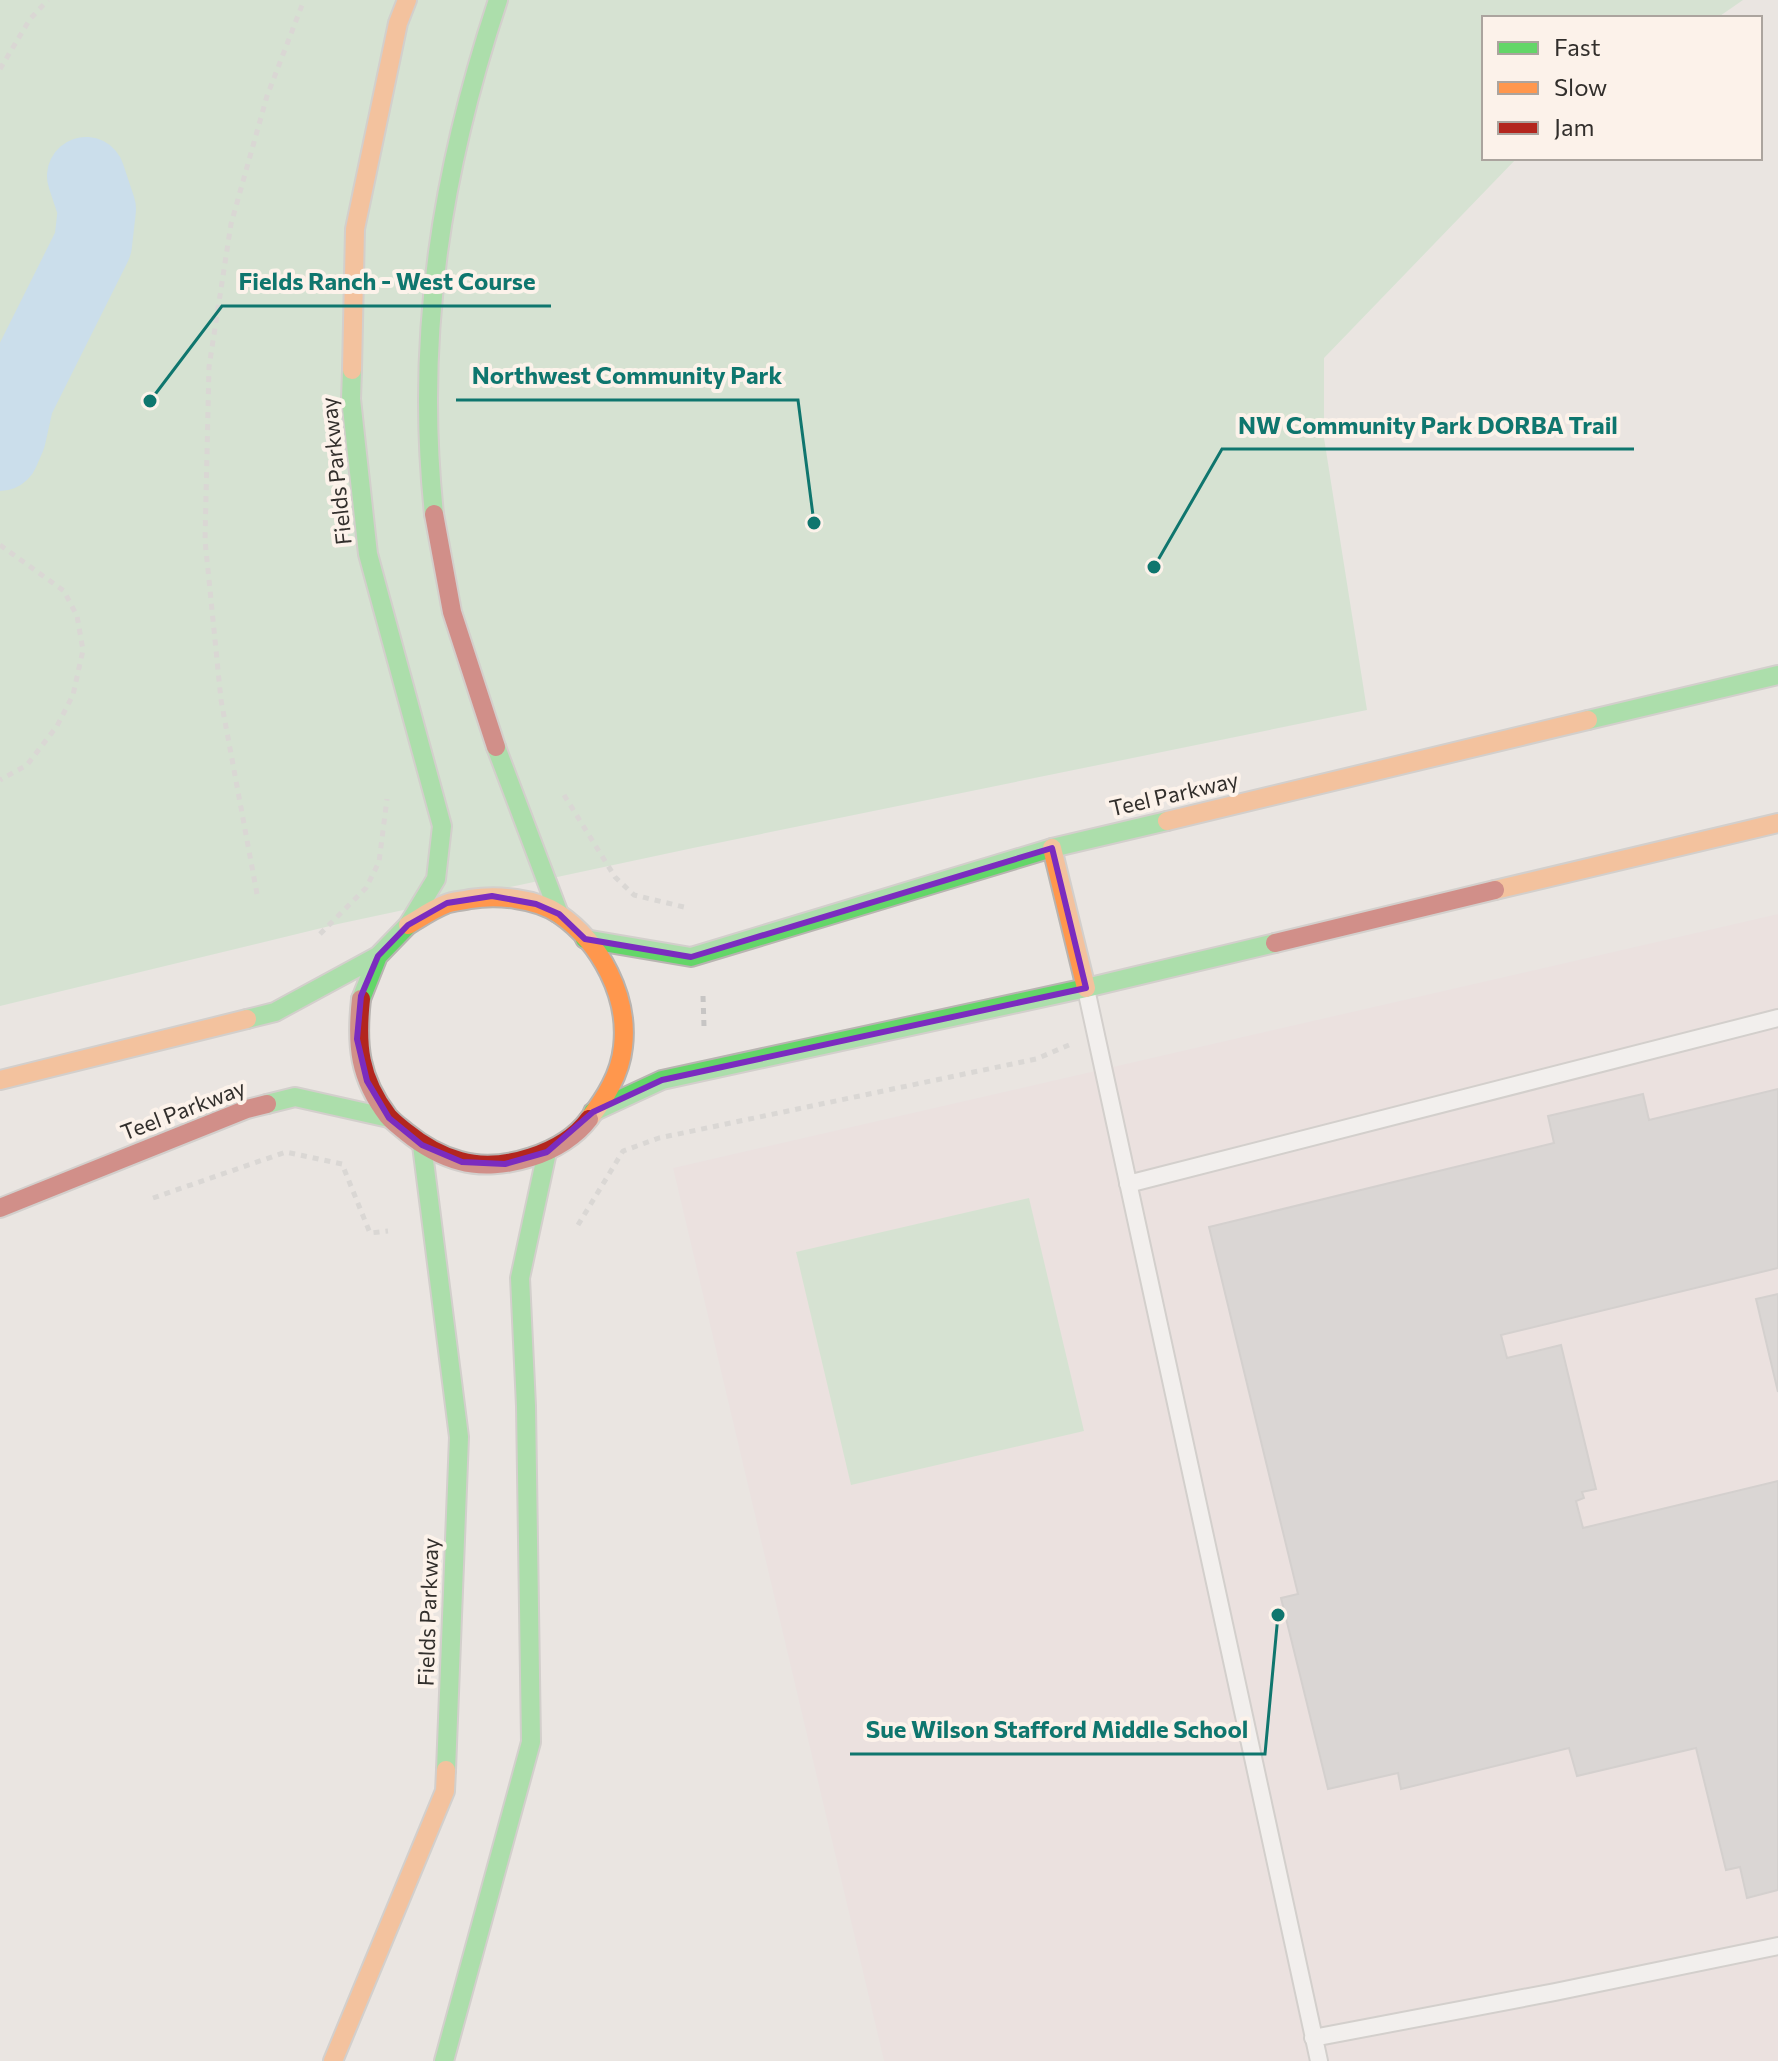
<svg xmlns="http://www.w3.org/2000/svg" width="1778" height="2061" font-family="Commissioner,sans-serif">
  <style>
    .education { fill: #eddcdc }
    .green { fill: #bfdebf }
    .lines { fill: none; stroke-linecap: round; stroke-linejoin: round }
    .river { stroke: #a6d4f5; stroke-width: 78 }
    .building { fill: #c7c3c3; stroke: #bab6b6; stroke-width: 2 }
    .lane-casing { stroke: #b8b4b1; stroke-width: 20 }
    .fast-casing { stroke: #b8b4b1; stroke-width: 22 }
    .slow-casing { stroke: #b8b4b1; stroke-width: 22 }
    .jam-casing { stroke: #b8b4b1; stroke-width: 22 }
    .path { stroke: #c7c5c4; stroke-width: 5; stroke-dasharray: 6 6; stroke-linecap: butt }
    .lane { stroke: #fcfbfa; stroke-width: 16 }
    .fast { stroke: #63d668; stroke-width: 18 }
    .slow { stroke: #ff974d; stroke-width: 18 }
    .jam { stroke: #b3261e; stroke-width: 18 }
    .marked { fill: none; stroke: #7b2cbf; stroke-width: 6; stroke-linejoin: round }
    .labels { text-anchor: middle; stroke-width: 8; stroke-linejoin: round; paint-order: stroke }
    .street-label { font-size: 22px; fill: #322f2c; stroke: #fcf2ea }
    .leader { fill: none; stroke: #0f766e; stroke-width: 3 }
    .callout-dot { fill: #0f766e; stroke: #fcf2ea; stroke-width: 3 }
    .callout-label { font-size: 24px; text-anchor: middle; font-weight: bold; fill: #0f766e; stroke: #fcf2ea; stroke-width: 8; stroke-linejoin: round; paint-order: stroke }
  </style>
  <rect width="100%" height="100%" fill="#eae5e1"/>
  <path class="education" d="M1778,914V2061H884L673,1168Z"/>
  <path class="green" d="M0,0H1743L1717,18H1484V158H1517L1324,358V438L1367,710L693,848L338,924L0,1006Z
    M1029,1198L1084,1431L851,1485L796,1252Z"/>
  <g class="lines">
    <path class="river" d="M0,452L7,436L15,400L93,244L97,209L86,176"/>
  </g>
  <path class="building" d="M1778,1089V1268L1501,1335L1507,1358L1561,1345L1596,1489L1582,1492L1584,1498L1576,1501L1583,1528L1778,1481V1890L1747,1898L1740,1867L1726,1870L1696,1748L1577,1776L1569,1748L1401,1789L1398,1773L1328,1789L1281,1598L1298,1594L1209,1227L1554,1143L1548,1116L1643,1094L1649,1120Z
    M1778,1294V1392L1756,1299Z"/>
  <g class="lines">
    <defs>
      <path id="lane" d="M1086,989L1319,2061
        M1128,1184L1778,1018
        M1313,2038L1555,1992L1778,1946"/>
      <path id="fast" d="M352,370L351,399L368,554L442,826L436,879L408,925L378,956L361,999
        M434,514C415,335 442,169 498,0
        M1588,720L1778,675
        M496,747L559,914
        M585,939L691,957L1052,848L1167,821
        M247,1019L275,1012L378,956
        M267,1104L295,1097L389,1118
        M593,1112L662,1080L1086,988L1275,943
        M422,1145L459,1437L446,1770
        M444,2061L531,1742L526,1406L520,1278L547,1152"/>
      <path id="slow" d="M352,370L355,229L398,23L407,0
        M1167,821L1588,720
        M1052,848L1086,988
        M1495,890L1778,823
        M408,925C420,918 433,909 446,904C453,901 462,901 470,899C498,895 535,898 559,914C601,943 629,997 623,1047C620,1075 605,1098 589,1119
        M0,1080L247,1019
        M333,2061L445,1791L446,1770"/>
      <path id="jam" d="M434,514L452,612L496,747
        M1275,943L1495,890
        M361,999C356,1045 359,1078 388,1116C393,1122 400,1127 406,1132C422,1145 441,1156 460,1161C502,1173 564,1153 589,1119
        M0,1208L247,1109L267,1104"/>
    </defs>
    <use href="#lane" class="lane-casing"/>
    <use href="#fast" class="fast-casing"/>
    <use href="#slow" class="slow-casing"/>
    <use href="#jam" class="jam-casing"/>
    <path class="path" d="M0,69L30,19L48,0
      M0,545L64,591L77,616L83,650L73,695L57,726L27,765L0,780
      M564,795L615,877L634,895L688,908
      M257,894L221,700L205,540L209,367L231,224L267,96L304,0
      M320,934L366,888L379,862L387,799
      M703,996L704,1026
      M153,1198L286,1152L342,1164L370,1233L388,1231
      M578,1225L623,1151L659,1138L1036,1059L1069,1045"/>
    <use href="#lane" class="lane"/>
    <use href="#fast" class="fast"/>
    <use href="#slow" class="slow"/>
    <use href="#jam" class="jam"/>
  </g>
  <path d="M0 0H1778V2061H0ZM1052,848L1086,988L662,1080L593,1112L547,1152L505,1164L462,1162L422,1145L389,1118L367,1081L357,1039L361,996L378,956L408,925L447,903L492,896L536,904L559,914L585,939L691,957Z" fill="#eae5e1" fill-opacity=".55" fill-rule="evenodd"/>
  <path class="marked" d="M1052,848L1086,988L662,1080L593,1112L547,1152L505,1164L462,1162L422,1145L389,1118L367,1081L357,1039L361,996L378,956L408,925L447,903L492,896L536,904L559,914L585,939L691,957Z"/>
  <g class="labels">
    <g class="street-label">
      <text transform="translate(336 471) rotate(-96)" y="8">Fields Parkway</text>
      <text transform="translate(1174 794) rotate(-13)" y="8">Teel Parkway</text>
      <text transform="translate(183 1110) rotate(-21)" y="8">Teel Parkway</text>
      <text transform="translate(428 1612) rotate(-88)" y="8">Fields Parkway</text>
    </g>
  </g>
  <path class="leader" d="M150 401L222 306H551M814 523L798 400H456M1154 567L1222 449H1634M1278 1615L1265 1754H850"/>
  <g class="callout-dot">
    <circle cx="150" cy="401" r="8"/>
    <circle cx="814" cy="523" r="8"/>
    <circle cx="1154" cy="567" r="8"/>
    <circle cx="1278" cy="1615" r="8"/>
  </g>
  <g class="callout-label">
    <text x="387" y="290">Fields Ranch - West Course</text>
    <text x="627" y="384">Northwest Community Park</text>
    <text x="1428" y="434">NW Community Park DORBA Trail</text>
    <text x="1057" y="1738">Sue Wilson Stafford Middle School</text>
  </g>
  <rect x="1482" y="16" width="280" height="144" fill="#fcf2ea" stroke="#aba49e" stroke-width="2"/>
  <rect x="1498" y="42" width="40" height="12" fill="#63d668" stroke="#aba49e" stroke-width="2"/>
  <text x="1554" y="56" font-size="24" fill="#322f2c">Fast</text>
  <rect x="1498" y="82" width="40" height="12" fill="#ff974d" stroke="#aba49e" stroke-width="2"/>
  <text x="1554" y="96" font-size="24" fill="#322f2c">Slow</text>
  <rect x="1498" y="122" width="40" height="12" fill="#b3261e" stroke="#aba49e" stroke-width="2"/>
  <text x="1554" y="136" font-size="24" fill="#322f2c">Jam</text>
</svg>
